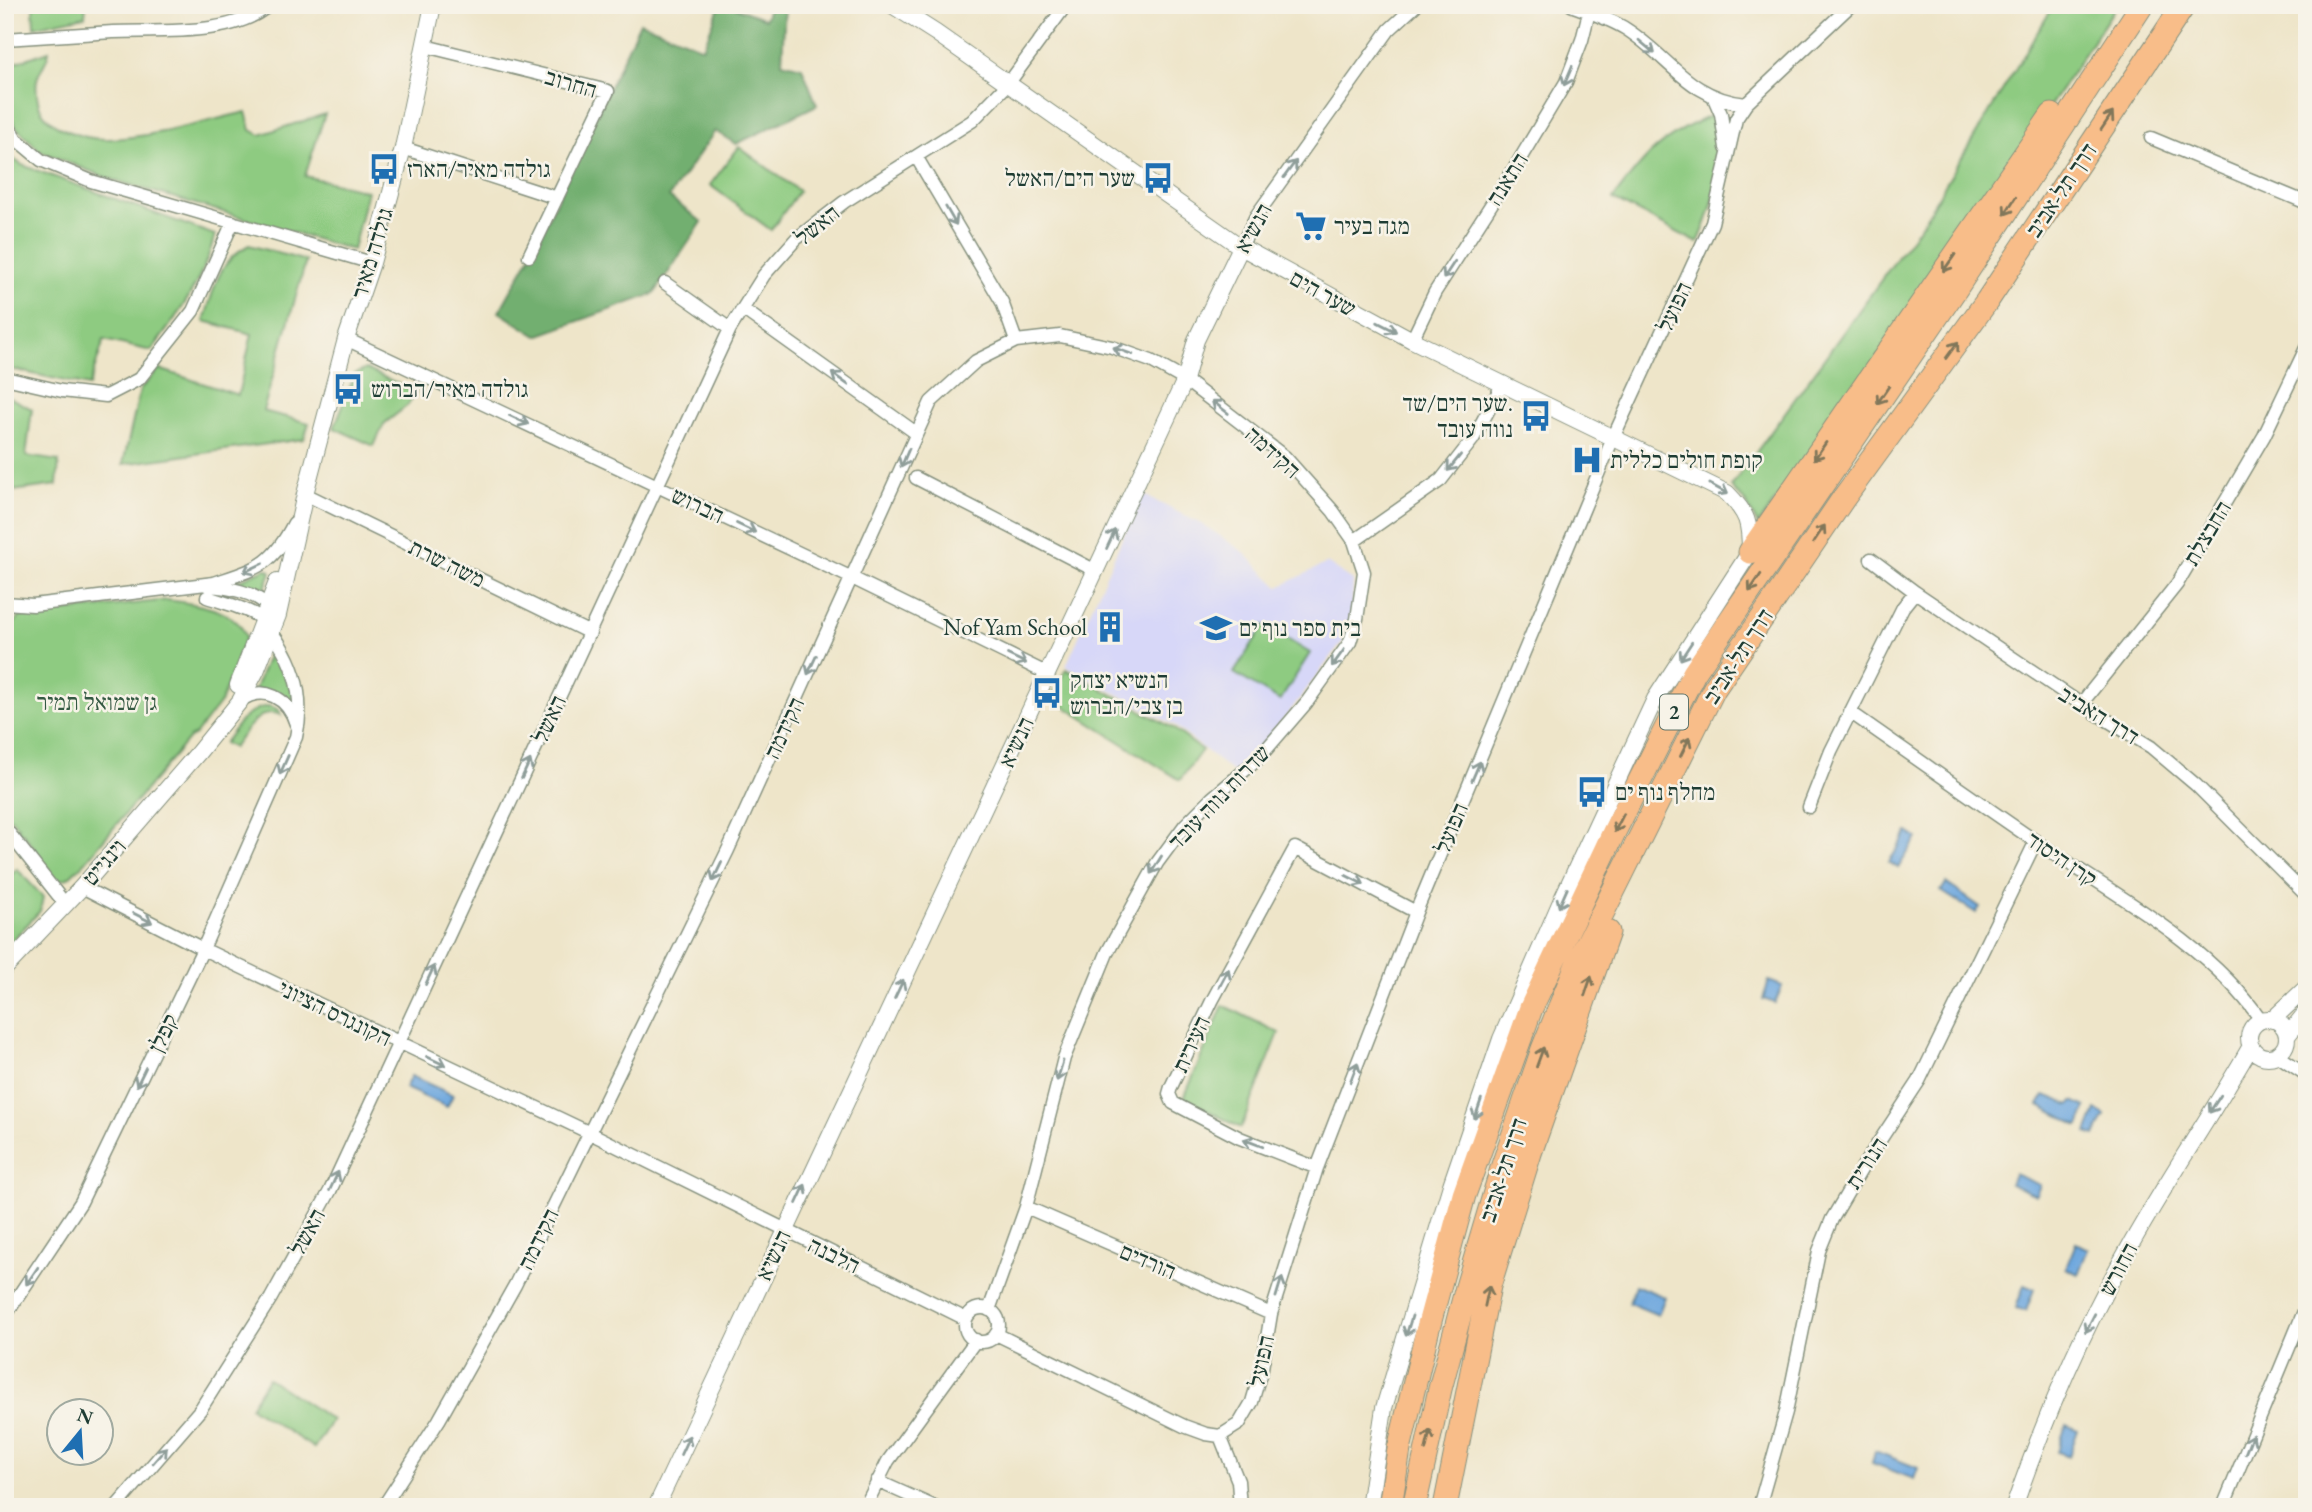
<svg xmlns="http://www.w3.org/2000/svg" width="2312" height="1512" font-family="'EB Garamond','Frank Ruhl Libre',serif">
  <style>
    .built { fill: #d7d7f8 }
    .green { fill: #8ecb81; stroke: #56845a; stroke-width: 2 }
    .forest { fill: #72af6f; stroke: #487652; stroke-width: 2 }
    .water { fill: #6fa8de; stroke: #477289; stroke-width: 2 }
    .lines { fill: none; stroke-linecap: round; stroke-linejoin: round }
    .minor-casing { stroke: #86917e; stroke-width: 15 }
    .tertiary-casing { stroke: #86917e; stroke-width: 18 }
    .motorway-casing { stroke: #86917e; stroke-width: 25 }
    .minor { stroke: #fff; stroke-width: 12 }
    .tertiary { stroke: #fff; stroke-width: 16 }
    .motorway { stroke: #f8bd89; stroke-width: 23 }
    .oneway { stroke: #8f9e9a }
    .oneway2 { stroke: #81775a }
    .labels { text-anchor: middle; stroke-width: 5; stroke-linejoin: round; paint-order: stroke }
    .shield { fill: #f7f3e8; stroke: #60746a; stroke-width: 2 }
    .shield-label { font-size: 21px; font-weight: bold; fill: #1f3d34 }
    .street-label { font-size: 23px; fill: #1f3d34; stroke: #f7f3e8 }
    .poi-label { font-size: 23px; fill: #1f3d34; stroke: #f7f3e8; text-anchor: start }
    .park-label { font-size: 23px; fill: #355943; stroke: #f7f3e8 }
  </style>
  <rect width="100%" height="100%" fill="#f7f3e8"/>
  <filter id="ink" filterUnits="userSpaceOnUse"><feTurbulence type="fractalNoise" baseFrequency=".0143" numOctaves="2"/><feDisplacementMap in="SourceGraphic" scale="14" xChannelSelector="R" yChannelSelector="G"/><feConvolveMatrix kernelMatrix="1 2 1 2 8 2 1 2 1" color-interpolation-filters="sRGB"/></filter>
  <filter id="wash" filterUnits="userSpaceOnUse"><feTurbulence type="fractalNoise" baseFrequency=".00686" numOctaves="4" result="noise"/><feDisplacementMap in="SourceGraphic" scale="28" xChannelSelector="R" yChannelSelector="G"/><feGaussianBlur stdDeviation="1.57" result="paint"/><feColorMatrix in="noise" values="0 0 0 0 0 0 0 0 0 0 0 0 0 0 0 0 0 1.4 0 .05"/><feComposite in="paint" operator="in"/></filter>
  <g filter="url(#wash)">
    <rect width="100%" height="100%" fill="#eee5c9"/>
    <path class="built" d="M1142,494L1207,527L1242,551L1279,587L1327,563L1353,581L1352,616L1344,640L1257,754L1234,773L1174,725L1066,666Z"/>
    <path class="green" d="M33,5H86L85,16L34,27Z
      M2054,5H2117L1959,243L1758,525L1747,504L1731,487L1921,225Z
      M49,51C48,62 39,70 37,80C36,86 37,96 38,101C43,128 86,140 109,139C155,137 202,122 246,112L251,130L260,135L325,114L305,176L367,191L353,250L107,178L40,151L15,126L5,102V66Z
      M1715,114C1722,166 1719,195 1698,243L1613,199C1645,155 1664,135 1715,114Z
      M739,147L799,191L771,230L710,185Z
      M5,153L22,165L215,235C202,282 180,313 151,351L104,340L89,386L5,368Z
      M249,245L306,261L263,411L309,423L304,439L123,464L140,390L159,369L238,395L252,334L204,321C214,290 217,261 249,245Z
      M366,369L416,392L408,405L384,424L374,446L334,428L355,374Z
      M5,395L32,409L26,456L59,461L57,485L5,492Z
      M265,569H268L271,572L263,593L231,586V584Z
      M168,600C194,604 239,608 246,638L221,701L195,735L189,738L85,862L68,878L56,881L32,852L35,849L22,832L17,836L14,832L19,828L11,818L5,822L8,815L5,811V626L13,624L21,616Z
      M1264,625L1310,653L1280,701L1234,673Z
      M271,649H274C287,664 295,685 294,704L284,696L255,689Z
      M1066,669L1173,728L1202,750L1180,780L1051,698Z
      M270,706L279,710L281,715C259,705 244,734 233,748L224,743C237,726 247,708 270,706Z
      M17,869L43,897L40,911L5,948V880Z
      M1223,1005L1279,1033L1241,1128L1184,1098Z
      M268,1378L332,1420L314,1448L250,1407Z"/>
    <path class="forest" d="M720,5H729L765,19L770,5H785L782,62L802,67L817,105L736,144L715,131L669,197L702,222L654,294L537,336L499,312L530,257L640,22L703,48Z"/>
    <path class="water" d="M1908,832L1917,838L1898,868L1889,862Z
      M1946,883L1980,907L1976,913L1941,891Z
      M1769,981L1782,986L1775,1003L1763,999Z
      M411,1076L453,1095L447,1107L405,1088Z
      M2045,1095L2070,1105L2073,1101L2086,1107L2079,1126L2039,1105Z
      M2096,1110L2105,1115L2095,1136L2087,1133Z
      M2014,1174L2040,1185L2036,1195L2010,1184Z
      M2076,1243L2088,1249L2078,1274L2066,1268Z
      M1635,1285L1665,1297L1658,1315L1629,1303Z
      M2024,1285L2034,1289L2026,1311L2016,1308Z
      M2066,1425L2078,1430L2069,1456L2057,1452Z
      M1875,1451L1918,1468L1914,1479L1872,1463Z"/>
  </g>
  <g filter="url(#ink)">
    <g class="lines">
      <defs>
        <path id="minor" d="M1571,5C1589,12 1610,19 1626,29C1670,57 1688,98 1746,104
          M5,39C41,37 77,34 113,32C159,30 232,37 269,5
          M425,46L608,91L529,256
          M1714,98L1721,114L1726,148
          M5,121L16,139L41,160L91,181L372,263
          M2151,138L2307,203
          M403,148L557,198
          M917,158L1002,302L1016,341
          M1241,247L1256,216L1389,30L1416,5
          M665,283L730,329
          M744,310L916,433
          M346,339L852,578L1048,674
          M1412,340L1435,292L1514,169L1566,82L1582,40L1589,12
          M5,378L62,391L106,396L139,379L193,311L233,222
          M916,478L1096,571
          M305,494L590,633
          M1871,559L1915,592L2081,704L2151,747L2196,785L2307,896
          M208,586C225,587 259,592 268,608
          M5,603L33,605L214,583C258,568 272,566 294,523
          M240,701C264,684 288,698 296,724
          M2081,704L2177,584L2264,436L2307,346
          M1850,712C1913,756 1975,800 2038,843C2114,894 2209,944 2261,1020
          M1809,807L1831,751L1903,607L1915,592
          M5,828L66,905
          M82,887L203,949L590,1133L966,1319
          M2277,1055L2307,1075
          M1317,1168L1240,1138L1173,1103L1169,1094L1171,1087L1212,1001L1295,848L1416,912
          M1026,1207L1271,1314
          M965 1325a17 17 0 1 1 34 0a17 17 0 1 1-34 0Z
          M989,1310L1026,1207L1064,1058L1107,953L1157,863L1185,825L1212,798L1257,760L1307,702L1350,642L1357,619L1364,572L1354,541L1441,480L1473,439L1502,385
          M5,1316L81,1202L203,949L296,737C304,703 298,673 279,643C273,634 267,624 259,617C244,607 224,603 207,597
          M996,1334L1184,1426L1206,1434L1220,1436
          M1220,1436L1239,1424L1252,1402L1262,1368L1271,1314L1317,1168L1416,912L1579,520L1613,438L1712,223L1736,119L1746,104L1851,5
          M1220,1436L1238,1481L1240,1507
          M877,1481L935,1507
          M116,1507L200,1410L271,1298L330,1191L730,329L764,275L796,239L844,202L972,121L1008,84L1066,5
          M383,1507L439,1420L515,1285L728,850L931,402L976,361L1016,341L1060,336L1112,347L1151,361L1185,380L1285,457L1333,511L1354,541
          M865,1507L888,1461L976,1340
          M1759,1507L1786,1412L1819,1251L1832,1219L1865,1163L1919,1081L2036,841
          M2223,1507L2307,1304"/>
        <path id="tertiary" d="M892,5L936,33L1241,247L1412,340L1727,493C1748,514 1750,523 1750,552L1655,699L1562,899L1501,1039L1451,1185L1384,1408L1369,1507
          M238,685L277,582
          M5,968L82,887L198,753L240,701L256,671L278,615L305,494L346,339L372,263L403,148L433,5
          M2249 1038a19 19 0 1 1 38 0a19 19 0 1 1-38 0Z
          M2272,1020L2307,987
          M2287,1036L2307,1011
          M656,1507L1185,380L1196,340L1241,247
          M2014,1507C2044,1420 2080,1335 2125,1255C2164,1184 2211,1116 2251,1046"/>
        <path id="motorway" d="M1750,552L2052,115
          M1390,1507L1399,1449L1427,1332L1464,1195L1531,1008L1614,832L1694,673L1955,290L2142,5
          M1414,1507L1440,1389L1467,1287L1503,1165L1543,1049L1578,962L1714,689L1843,499L1987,301L2184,5
          M1445,1507L1489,1286L1530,1153L1608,932"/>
      </defs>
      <use href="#minor" class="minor-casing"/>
      <use href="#tertiary" class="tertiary-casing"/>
      <use href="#motorway" class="motorway-casing"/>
      <use href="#minor" class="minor"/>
      <use href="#tertiary" class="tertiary"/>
      <use href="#motorway" class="motorway"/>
    </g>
    <defs><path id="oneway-shaft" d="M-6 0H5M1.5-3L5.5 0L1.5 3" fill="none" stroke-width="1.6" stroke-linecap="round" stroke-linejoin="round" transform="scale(1.75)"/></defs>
    <g class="oneway">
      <use href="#oneway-shaft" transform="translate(1647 47) rotate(40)"/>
      <use href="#oneway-shaft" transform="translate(1568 76) rotate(113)"/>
      <use href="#oneway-shaft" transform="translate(1290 169) rotate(-54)"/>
      <use href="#oneway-shaft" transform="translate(951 216) rotate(60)"/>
      <use href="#oneway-shaft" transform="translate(1449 270) rotate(123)"/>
      <use href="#oneway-shaft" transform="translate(1387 327) rotate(27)"/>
      <use href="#oneway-shaft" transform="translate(1123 351) rotate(-160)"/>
      <use href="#oneway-shaft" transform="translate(840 379) rotate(-144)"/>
      <use href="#oneway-shaft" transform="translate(1220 407) rotate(-142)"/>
      <use href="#oneway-shaft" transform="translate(519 420) rotate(25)"/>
      <use href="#oneway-shaft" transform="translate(905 458) rotate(113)"/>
      <use href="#oneway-shaft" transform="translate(1454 463) rotate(129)"/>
      <use href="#oneway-shaft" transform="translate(1719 489) rotate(29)"/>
      <use href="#oneway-shaft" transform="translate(746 528) rotate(25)"/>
      <use href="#oneway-shaft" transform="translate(1111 539) rotate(-65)"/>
      <use href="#oneway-shaft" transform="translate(253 568) rotate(154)"/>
      <use href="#oneway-shaft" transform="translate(1686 651) rotate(123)"/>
      <use href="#oneway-shaft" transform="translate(1338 658) rotate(126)"/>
      <use href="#oneway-shaft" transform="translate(1017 659) rotate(26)"/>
      <use href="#oneway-shaft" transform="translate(812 665) rotate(115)"/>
      <use href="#oneway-shaft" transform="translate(284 765) rotate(114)"/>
      <use href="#oneway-shaft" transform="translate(526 769) rotate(-65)"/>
      <use href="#oneway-shaft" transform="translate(1476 771) rotate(-67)"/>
      <use href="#oneway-shaft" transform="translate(1156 865) rotate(122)"/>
      <use href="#oneway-shaft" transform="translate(717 872) rotate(116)"/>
      <use href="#oneway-shaft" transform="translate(1355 880) rotate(27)"/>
      <use href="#oneway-shaft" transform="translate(1563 898) rotate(114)"/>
      <use href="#oneway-shaft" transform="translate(143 918) rotate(27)"/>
      <use href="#oneway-shaft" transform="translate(430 975) rotate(-65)"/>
      <use href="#oneway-shaft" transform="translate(1224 978) rotate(-62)"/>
      <use href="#oneway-shaft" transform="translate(899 989) rotate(-65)"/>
      <use href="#oneway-shaft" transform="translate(436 1061) rotate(25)"/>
      <use href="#oneway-shaft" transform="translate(1060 1071) rotate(107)"/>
      <use href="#oneway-shaft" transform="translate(1354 1072) rotate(-69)"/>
      <use href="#oneway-shaft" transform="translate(141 1077) rotate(116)"/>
      <use href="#oneway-shaft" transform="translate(2215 1104) rotate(123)"/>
      <use href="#oneway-shaft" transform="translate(1478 1109) rotate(109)"/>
      <use href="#oneway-shaft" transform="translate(1253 1143) rotate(-159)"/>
      <use href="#oneway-shaft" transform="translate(334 1181) rotate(-65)"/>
      <use href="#oneway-shaft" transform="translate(801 1194) rotate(-65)"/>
      <use href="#oneway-shaft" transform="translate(32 1276) rotate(124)"/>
      <use href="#oneway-shaft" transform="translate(1279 1287) rotate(-73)"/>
      <use href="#oneway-shaft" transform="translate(2090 1323) rotate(117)"/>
      <use href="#oneway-shaft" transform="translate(1409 1326) rotate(107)"/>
      <use href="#oneway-shaft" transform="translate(2249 1444) rotate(-68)"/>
      <use href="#oneway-shaft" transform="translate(685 1445) rotate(-65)"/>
      <use href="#oneway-shaft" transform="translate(160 1455) rotate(-49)"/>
    </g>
    <g class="oneway2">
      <use href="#oneway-shaft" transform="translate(2107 121) rotate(-56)"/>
      <use href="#oneway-shaft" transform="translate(2010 206) rotate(123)"/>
      <use href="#oneway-shaft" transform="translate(1949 263) rotate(125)"/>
      <use href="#oneway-shaft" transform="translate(1952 350) rotate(-54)"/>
      <use href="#oneway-shaft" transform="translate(1883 395) rotate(124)"/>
      <use href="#oneway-shaft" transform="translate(1820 451) rotate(125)"/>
      <use href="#oneway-shaft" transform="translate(1819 534) rotate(-56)"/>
      <use href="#oneway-shaft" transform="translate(1755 583) rotate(124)"/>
      <use href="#oneway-shaft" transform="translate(1685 747) rotate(-64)"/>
      <use href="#oneway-shaft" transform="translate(1619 823) rotate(117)"/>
      <use href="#oneway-shaft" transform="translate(1588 986) rotate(-71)"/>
      <use href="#oneway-shaft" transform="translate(1540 1057) rotate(-70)"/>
      <use href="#oneway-shaft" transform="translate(1487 1296) rotate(-78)"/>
      <use href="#oneway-shaft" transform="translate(1428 1440) rotate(-77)"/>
    </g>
  </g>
  <defs>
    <symbol id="bus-bare" viewBox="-9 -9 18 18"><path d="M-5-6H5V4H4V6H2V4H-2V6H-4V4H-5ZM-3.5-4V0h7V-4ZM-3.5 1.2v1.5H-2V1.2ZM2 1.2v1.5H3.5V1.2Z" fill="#1f6fb2" stroke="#f7f3e8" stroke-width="2.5" paint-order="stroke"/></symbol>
    <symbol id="supermarket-bare" viewBox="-9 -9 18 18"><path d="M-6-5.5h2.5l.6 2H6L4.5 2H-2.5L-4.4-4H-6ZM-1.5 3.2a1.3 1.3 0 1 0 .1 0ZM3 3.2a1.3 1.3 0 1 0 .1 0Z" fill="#1f6fb2" stroke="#f7f3e8" stroke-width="2.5" paint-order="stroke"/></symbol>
    <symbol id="hospital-bare" viewBox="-9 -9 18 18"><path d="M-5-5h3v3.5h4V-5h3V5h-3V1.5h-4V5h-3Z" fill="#1f6fb2" stroke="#f7f3e8" stroke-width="2.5" paint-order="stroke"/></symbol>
    <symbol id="building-bare" viewBox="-9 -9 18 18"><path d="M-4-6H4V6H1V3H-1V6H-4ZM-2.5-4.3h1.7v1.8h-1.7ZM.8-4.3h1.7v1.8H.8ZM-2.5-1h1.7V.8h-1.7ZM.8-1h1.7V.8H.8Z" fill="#1f6fb2" stroke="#f7f3e8" stroke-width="2.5" paint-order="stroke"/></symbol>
    <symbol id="school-bare" viewBox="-9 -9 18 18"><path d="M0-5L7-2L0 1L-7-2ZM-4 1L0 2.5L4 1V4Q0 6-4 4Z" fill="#1f6fb2" stroke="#f7f3e8" stroke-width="2.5" paint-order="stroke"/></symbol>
  </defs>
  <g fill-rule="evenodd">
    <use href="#bus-bare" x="362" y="147" width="44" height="44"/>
    <use href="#bus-bare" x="1136" y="156" width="44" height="44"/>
    <use href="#supermarket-bare" x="1289" y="204" width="44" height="44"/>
    <use href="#bus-bare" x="326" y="367" width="44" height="44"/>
    <use href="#bus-bare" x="1514" y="394" width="44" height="44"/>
    <use href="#hospital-bare" x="1565" y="438" width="44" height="44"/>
    <use href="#building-bare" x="1088" y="605" width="44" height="44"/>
    <use href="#school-bare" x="1194" y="606" width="44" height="44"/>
    <use href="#bus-bare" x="1025" y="671" width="44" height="44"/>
    <use href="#bus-bare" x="1570" y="770" width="44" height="44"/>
  </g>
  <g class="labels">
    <rect class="shield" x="1660" y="694.5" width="28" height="35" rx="5"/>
    <g class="shield-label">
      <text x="1674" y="719">2</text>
    </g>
    <g class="street-label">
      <text transform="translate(571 83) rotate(16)" y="8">החרוב</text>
      <text transform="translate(1507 179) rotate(-58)" y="8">התאנה</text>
      <text transform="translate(2061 190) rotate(-56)" y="8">דרך תל-אביב</text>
      <text transform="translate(817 225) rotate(-39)" y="8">האשל</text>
      <text transform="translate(1253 228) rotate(-61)" y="8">הנשיא</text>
      <text transform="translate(372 253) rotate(-73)" y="8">גולדה מאיר</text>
      <text transform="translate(1323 293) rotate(29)" y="8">שער הים</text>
      <text transform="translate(1674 307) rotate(-65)" y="8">הפועל</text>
      <text transform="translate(1273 452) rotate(42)" y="8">הקידמה</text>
      <text transform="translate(698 505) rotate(25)" y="8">הברוש</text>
      <text transform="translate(2207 533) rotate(-59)" y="8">החבצלת</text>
      <text transform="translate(447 563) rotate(26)" y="8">משה שרת</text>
      <text transform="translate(1738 656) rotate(-57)" y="8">דרך תל-אביב</text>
      <text transform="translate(2099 715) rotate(32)" y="8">דרך האביב</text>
      <text transform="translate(549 719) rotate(-65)" y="8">האשל</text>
      <text transform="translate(784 728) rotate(-65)" y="8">הקידמה</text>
      <text transform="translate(1016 742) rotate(-65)" y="8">הנשיא</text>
      <text transform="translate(1219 797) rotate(-46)" y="8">שדרות נווה עובד</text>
      <text transform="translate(1451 828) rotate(-67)" y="8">הפועל</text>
      <text transform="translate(2062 859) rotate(34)" y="8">קרן היסוד</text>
      <text transform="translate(104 862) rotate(-49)" y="8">וינגייט</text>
      <text transform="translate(335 1013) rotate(26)" y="8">הקונגרס הציוני</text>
      <text transform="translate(163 1033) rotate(-64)" y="8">קפלן</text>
      <text transform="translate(1191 1044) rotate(-65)" y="8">העירית</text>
      <text transform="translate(1866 1163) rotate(-57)" y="8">הנורית</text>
      <text transform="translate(1503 1170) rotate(-72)" y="8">דרך תל-אביב</text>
      <text transform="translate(307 1232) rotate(-61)" y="8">האשל</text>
      <text transform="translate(538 1239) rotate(-64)" y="8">הקידמה</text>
      <text transform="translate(773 1255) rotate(-65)" y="8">הנשיא</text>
      <text transform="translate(834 1255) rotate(26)" y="8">הלבנה</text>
      <text transform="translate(1148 1261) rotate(23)" y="8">הורדים</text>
      <text transform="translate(2118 1269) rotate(-62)" y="8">החורש</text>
      <text transform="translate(1261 1361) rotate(-78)" y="8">הפועל</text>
    </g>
    <g class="poi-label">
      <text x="407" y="177">גולדה מאיר/הארז</text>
      <text x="1135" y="186" text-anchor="end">שער הים/האשל</text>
      <text x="1334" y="234">מגה בעיר</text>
      <text x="371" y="397">גולדה מאיר/הברוש</text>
      <text x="1513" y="411" text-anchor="end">שער הים/שד.<tspan x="1513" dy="26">נווה עובד</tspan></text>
      <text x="1610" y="468">קופת חולים כללית</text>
      <text x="1087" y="635" text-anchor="end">Nof Yam School</text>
      <text x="1239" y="636">בית ספר נוף ים</text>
      <text x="1070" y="688">הנשיא יצחק<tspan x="1070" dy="26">בן צבי/הברוש</tspan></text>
      <text x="1615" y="800">מחלף נוף ים</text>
    </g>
    <g class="park-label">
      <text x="97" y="710">גן שמואל תמיר</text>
    </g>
  </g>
  <rect width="2312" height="1512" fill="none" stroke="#f7f3e8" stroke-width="28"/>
  <g transform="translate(80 1432) rotate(18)"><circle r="33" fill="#f7f3e8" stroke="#a1aaa0" stroke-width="2"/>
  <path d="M0-5L12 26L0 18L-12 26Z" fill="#1f6fb2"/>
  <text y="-10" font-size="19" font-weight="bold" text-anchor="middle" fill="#1f3d34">N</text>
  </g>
</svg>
